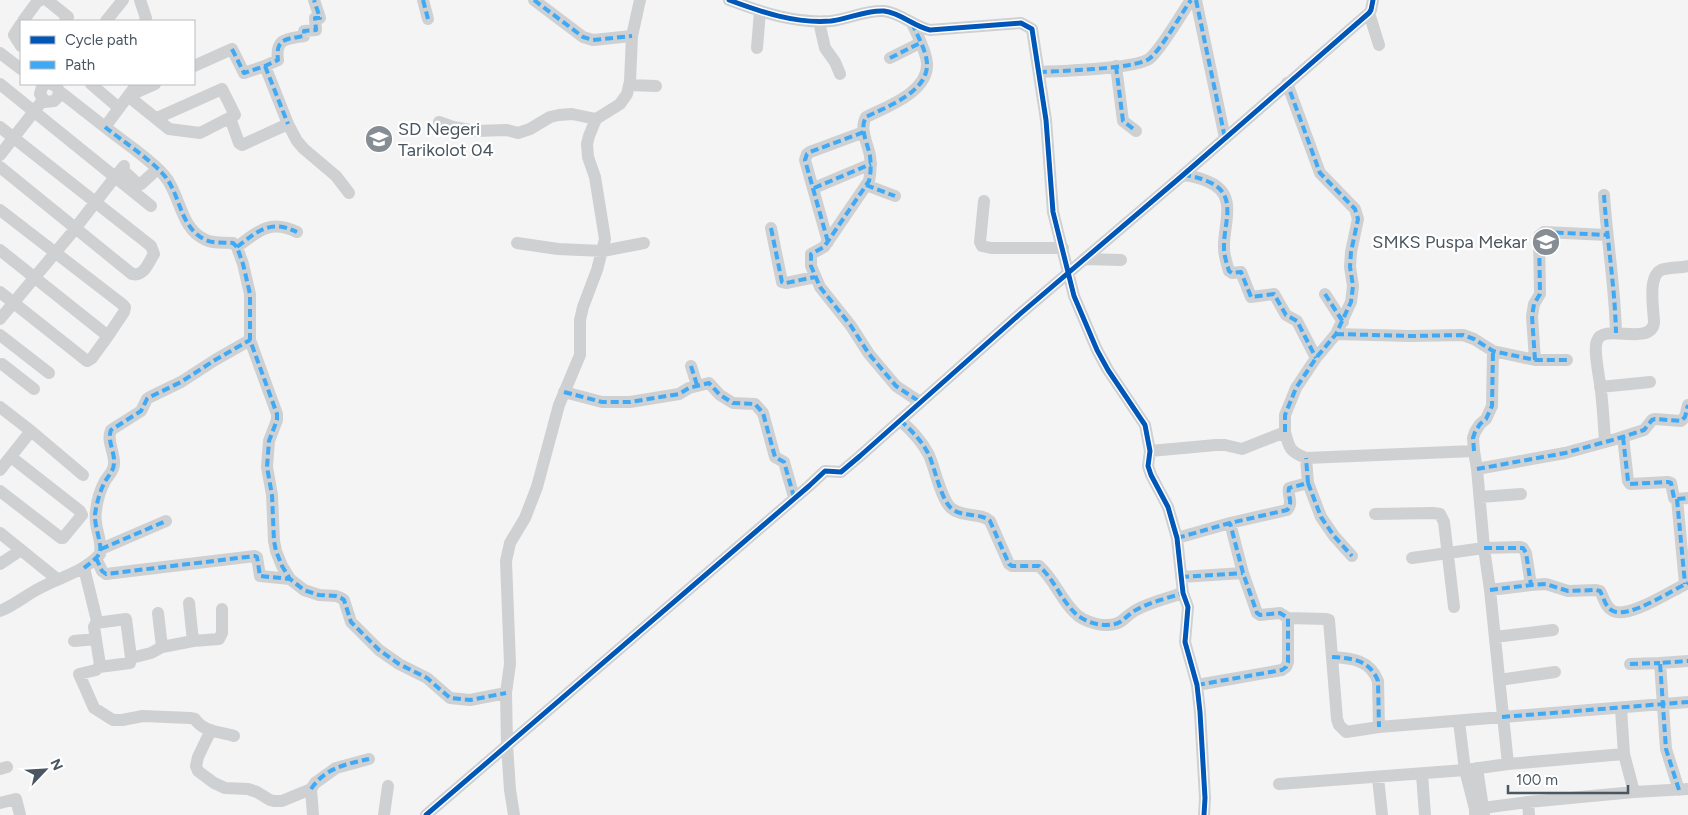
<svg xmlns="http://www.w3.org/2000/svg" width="1688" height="815" font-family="Figtree,sans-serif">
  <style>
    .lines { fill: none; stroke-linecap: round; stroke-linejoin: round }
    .minor { stroke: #ced0d2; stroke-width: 12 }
    .quiet { stroke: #3fa9f5; stroke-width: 4; stroke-dasharray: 8 4; stroke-linecap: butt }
    .cycleway-casing { stroke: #fff; stroke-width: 8 }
    .cycleway { stroke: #0057b8; stroke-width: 5 }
    .labels { text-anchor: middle; stroke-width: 4.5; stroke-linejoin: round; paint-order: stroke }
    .poi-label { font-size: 18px; fill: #4a5661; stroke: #fff; text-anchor: start }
  </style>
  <rect width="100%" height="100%" fill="#f4f4f4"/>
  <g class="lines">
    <path class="minor" d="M47,0L68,17L65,21
      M140,0L146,18L145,21
      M423,0L428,19
      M534,0L583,37L593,40L632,36
      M729,0C761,12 796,24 831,21C849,19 865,10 884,11C901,13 913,26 930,30L1021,23L1032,29L1046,120L1053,212L1074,296L1097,350L1108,370L1145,425L1150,451L1148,466L1151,475L1168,507L1177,538L1183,593L1188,607L1185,642L1197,685L1200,712L1205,798L1204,815
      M1196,0L1225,138
      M1369,13L1379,45
      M23,21L37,2L41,0
      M106,21L123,0
      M819,22L825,48L835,62L840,74
      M912,23C917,35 926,50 927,63C929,92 886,107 866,117C859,129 868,144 870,156C871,165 871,173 869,181L824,247L811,254V266L820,287L851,326L869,354L896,386L920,402
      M21,24L14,35L21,46
      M757,48L760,11
      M0,53L21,69
      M890,58L920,43
      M194,66L232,49L244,73L265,66L278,60C275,38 287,39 304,36V31L316,30L315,18H320L314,0
      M265,66L288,124L297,141L304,149L336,176L349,193
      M1116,66L1123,121L1136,131
      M1039,72C1059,71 1134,69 1149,59C1161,50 1181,14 1191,0
      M0,84L115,177L70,235L0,319
      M46,84L42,87L40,94L45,102L54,101L58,97L59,91
      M52,84L57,87L59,91L105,127L128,96L155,84
      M91,84L119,108
      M137,84L128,96L169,129L200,133L235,115L222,89L157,118
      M629,85L656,86
      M230,118L239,143L242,145L288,124
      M439,122L453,127L476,131L507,130L518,133L530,129L550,117L559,115L572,114L596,119
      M0,127L151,246L154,254C148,263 144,277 132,274L0,167
      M105,127C121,140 156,163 167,179C181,199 181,229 206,240C215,244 224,242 233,243L237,247L243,264L250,294V340L277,414V420L269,441L267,467L272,495L274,541L276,551L282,566L290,579L304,590L319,595L336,596L341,598L344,600L351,622L379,650L399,664L427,678L450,698L470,700L506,693
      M0,155L43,100
      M124,166L115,177L151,206
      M122,169L139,185L141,184L153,173
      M1183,175C1193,176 1200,178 1209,182C1239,195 1223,224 1224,248C1224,256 1227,264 1229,271L1232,273L1241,272L1251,297L1274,294L1286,315L1297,321L1316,358
      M866,185L895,196
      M814,188L871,164
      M1604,195C1607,241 1615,287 1616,333
      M984,201L980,242L982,246L991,248H1063
      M0,210L122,304L125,307L124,312L108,336
      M771,228L782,282L786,283L815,277
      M828,242L805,160L807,154L810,152L864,132
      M517,243L558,249L603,251L644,243
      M237,247C258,231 270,219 297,232
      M0,250L108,336L92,358L87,361L0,292
      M1084,259L1121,260
      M1325,294L1343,322
      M1336,334L1410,336L1463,335L1474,339L1493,351L1535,360H1567
      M0,335L49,373
      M1535,360L1532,316L1534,304L1540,294L1539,236L1544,232L1607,235
      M2,364L34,389
      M691,366L697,385
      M1600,387L1650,382
      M564,392L602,402H630L679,394L689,388L709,383L720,395L733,403L755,404L763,413L775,457L784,462L794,497
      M0,407L31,431L0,470
      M900,420C912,431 922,441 929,455C935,469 941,499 951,508C962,518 980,512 990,521L1009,564L1012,566H1039C1054,579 1060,598 1074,612C1084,623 1107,629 1120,622C1126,618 1130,613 1136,610C1150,602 1168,598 1183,593
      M31,431L83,475
      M1285,432V415L1296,388L1316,358L1336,334L1351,302L1353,286L1350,267L1351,252L1358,219L1355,209L1320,173L1287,83
      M1623,437L1628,481L1630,484L1668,482L1671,483L1674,498L1677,499L1688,498
      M1605,442C1604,425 1603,408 1601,391C1600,380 1593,350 1597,341C1603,322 1650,347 1654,323C1654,310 1647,277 1661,270C1668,267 1680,268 1688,266
      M1150,451L1216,445H1225L1242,449L1285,432C1289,448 1290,452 1306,458L1474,451L1477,469L1484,548L1490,590L1508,764
      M1474,451L1473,438L1475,432L1480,424L1486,419L1492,406L1493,351
      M1477,469L1565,453L1616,439L1644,430L1652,420L1655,419L1681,421L1685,417L1688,405
      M1308,483L1321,517L1334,536L1352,556
      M0,491L61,538H63L82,515L80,511L11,457
      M1480,497L1521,494
      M1677,499L1685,584
      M1375,514L1433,513L1440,514L1444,522L1454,607
      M1230,523L1243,573L1257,613L1260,615L1280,613L1288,618L1326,619L1329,620L1337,719L1339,725L1346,732L1379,727L1688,702
      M0,533L57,579
      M1177,538L1230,523L1287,510C1294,503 1287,495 1289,488L1308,483L1306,458
      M101,549L166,521
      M96,558L102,571L106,574L255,556L257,557L260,576L290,579
      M1412,558L1484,548L1520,547L1523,548L1526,553L1531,585
      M0,564L21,550
      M84,568L97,621L94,627L100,665L96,670L79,674L94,708L113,720H122L143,716L190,718L195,719C203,732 221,732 234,736
      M1181,577L1243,573
      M1490,590L1531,585L1546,584L1568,591L1596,590L1600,591C1604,598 1605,607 1613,611C1629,619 1672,590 1688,583
      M189,603L193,641
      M0,611C15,605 26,595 40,588C60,577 84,572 100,554C103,540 93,526 96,511C97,501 100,490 105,481C108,476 114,471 114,464C115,452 106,442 111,430L141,411L147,399L150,397L181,382L215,360L250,340
      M158,613L162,647
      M96,623L126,619L131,658L151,653L162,647L193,641L219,639L222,633V609
      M1495,637L1553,630
      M74,641L96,639
      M1332,657C1352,658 1370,660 1378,681L1379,727
      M1630,664L1660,663
      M99,667L130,663L131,658
      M1499,680L1555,672
      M1197,685L1282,670L1286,667L1288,662V618
      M1621,709L1624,754L1634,792
      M1459,722L1465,770L1475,809V815
      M211,730L198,757L196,766L198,771L214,783L225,788L248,789L257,792L270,800L274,801H282L311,789
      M1477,768L1484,815
      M0,769L7,767
      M1422,774L1425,815
      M1378,778L1382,815
      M1279,784L1465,770L1508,764L1624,754
      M1679,790L1666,749L1660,663L1688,661
      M1528,802L1529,815
      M0,803L16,799L20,815
      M1475,809L1528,802L1634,792L1688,789
      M313,815L311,789L315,783L336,768L369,759
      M384,815L388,786
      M426,815L809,486L825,471L841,472L860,456L1020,314L1183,175L1369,13L1371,10L1373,0
      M514,815L510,790L507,745L506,693L510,664L506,561L510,543L525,518L537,487L559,405L580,355V320L583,307L597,270L605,239L595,177L588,157L587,144L589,136L596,119L620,104L627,94L630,81L632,36L640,0"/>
    <path class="quiet" d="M423,0L428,19
      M534,0L583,37L593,40L632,36
      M1196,0L1225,138
      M912,23C917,35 926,50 927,63C929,92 886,107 866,117C859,129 868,144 870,156C871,165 871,173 869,181L824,247L811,254V266L820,287L851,326L869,354L896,386L920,402
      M232,49L244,73L265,66L278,60C275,38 287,39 304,36V31L316,30L315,18H320L314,0
      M890,58L920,43
      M265,66L288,124
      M1116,66L1123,121L1136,131
      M1039,72C1059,71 1134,69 1149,59C1161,50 1181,14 1191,0
      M105,127C121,140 156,163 167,179C181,199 181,229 206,240C215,244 224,242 233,243L237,247L243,264L250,294V340L277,414V420L269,441L267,467L272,495L274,541L276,551L282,566L290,579L304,590L319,595L336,596L341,598L344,600L351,622L379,650L399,664L427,678L450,698L470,700L506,693
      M1183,175C1193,176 1200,178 1209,182C1239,195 1223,224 1224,248C1224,256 1227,264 1229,271L1232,273L1241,272L1251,297L1274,294L1286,315L1297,321L1316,358
      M866,185L895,196
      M814,188L871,164
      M1604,195C1607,241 1615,287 1616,333
      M771,228L782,282L786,283L815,277
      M828,242L805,160L807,154L810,152L864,132
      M237,247C258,231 270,219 297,232
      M1325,294L1343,322
      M1336,334L1410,336L1463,335L1474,339L1493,351L1535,360H1567
      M1535,360L1532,316L1534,304L1540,294L1539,236L1544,232L1607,235
      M691,366L697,385
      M564,392L602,402H630L679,394L689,388L709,383L720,395L733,403L755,404L763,413L775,457L784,462L794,497
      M900,420C912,431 922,441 929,455C935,469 941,499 951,508C962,518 980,512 990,521L1009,564L1012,566H1039C1054,579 1060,598 1074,612C1084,623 1107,629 1120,622C1126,618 1130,613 1136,610C1150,602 1168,598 1183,593
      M1285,432V415L1296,388L1316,358L1336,334L1351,302L1353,286L1350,267L1351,252L1358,219L1355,209L1320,173L1287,83
      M1623,437L1628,481L1630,484L1668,482L1671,483L1674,498L1677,499L1688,498
      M1474,451L1473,438L1475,432L1480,424L1486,419L1492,406L1493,351
      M1477,469L1565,453L1616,439L1644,430L1652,420L1655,419L1681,421L1685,417L1688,405
      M1308,483L1321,517L1334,536L1352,556
      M1677,499L1685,584
      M1177,538L1230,523L1287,510C1294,503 1287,495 1289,488L1308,483L1306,458
      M1484,548H1523L1526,553L1531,585
      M101,549L166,521
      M96,558L102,571L106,574L255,556L257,557L260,576L290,579
      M84,568C89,564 98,558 100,552C102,543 94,526 95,514C97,502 100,490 106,480C109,475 114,470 114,463C115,452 107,441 111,430L141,411L147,399L150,397L181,382L215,360L250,340
      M1181,577L1243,573
      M1490,590L1531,585L1546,584L1568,591L1596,590L1600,591C1604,598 1605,607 1613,611C1629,619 1672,590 1688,583
      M1332,657C1352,658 1370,660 1378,681L1379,727
      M1630,664L1660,663
      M1197,685L1282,670L1286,667L1288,662V618L1280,613L1260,615L1257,613L1243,573L1230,523
      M1502,717L1688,702
      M311,789C325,768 346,764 369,759
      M1679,790L1666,749L1660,663L1688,661"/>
    <defs>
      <path id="cycleway" d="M729,0C761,12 796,24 831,21C849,19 865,10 884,11C901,13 913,26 930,30L1021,23L1032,29L1046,120L1053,212L1074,296L1097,350L1108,370L1145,425L1150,451L1148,466L1151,475L1168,507L1177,538L1183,593L1188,607L1185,642L1197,685L1200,712L1205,798L1204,815
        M426,815L809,486L825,471L841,472L860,456L1020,314L1183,175L1369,13L1371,10L1373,0"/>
    </defs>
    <use href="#cycleway" class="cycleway-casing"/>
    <use href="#cycleway" class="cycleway"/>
  </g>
  <defs>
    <symbol id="school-disc" viewBox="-11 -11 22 22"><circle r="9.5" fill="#868d94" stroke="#fff"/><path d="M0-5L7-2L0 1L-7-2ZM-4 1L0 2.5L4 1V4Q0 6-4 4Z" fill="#fff"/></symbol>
  </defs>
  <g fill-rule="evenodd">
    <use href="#school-disc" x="363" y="123" width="32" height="32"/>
    <use href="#school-disc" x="1530" y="226" width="32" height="32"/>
  </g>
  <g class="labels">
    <g class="poi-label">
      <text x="398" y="135">SD Negeri<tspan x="398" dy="21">Tarikolot 04</tspan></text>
      <text x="1527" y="248" text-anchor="end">SMKS Puspa Mekar</text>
    </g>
  </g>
  <rect x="20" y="20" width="175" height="65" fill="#ffffff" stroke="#b7bbc0"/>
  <rect x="30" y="36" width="25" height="8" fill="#0057b8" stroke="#b7bbc0"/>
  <text x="65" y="45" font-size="15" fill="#4a5661">Cycle path</text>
  <rect x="30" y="61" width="25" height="8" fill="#3fa9f5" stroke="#b7bbc0"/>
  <text x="65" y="70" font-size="15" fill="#4a5661">Path</text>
  <g transform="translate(45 770) rotate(65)" stroke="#ffffff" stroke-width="4" paint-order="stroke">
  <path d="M0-4L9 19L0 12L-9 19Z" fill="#4a5661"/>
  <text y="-8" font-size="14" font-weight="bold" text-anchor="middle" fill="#4a5661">N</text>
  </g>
  <path d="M1508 785v8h120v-8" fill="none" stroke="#4a5661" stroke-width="2.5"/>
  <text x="1516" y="785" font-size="15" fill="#4a5661" stroke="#ffffff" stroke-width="4" paint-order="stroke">100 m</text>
</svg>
